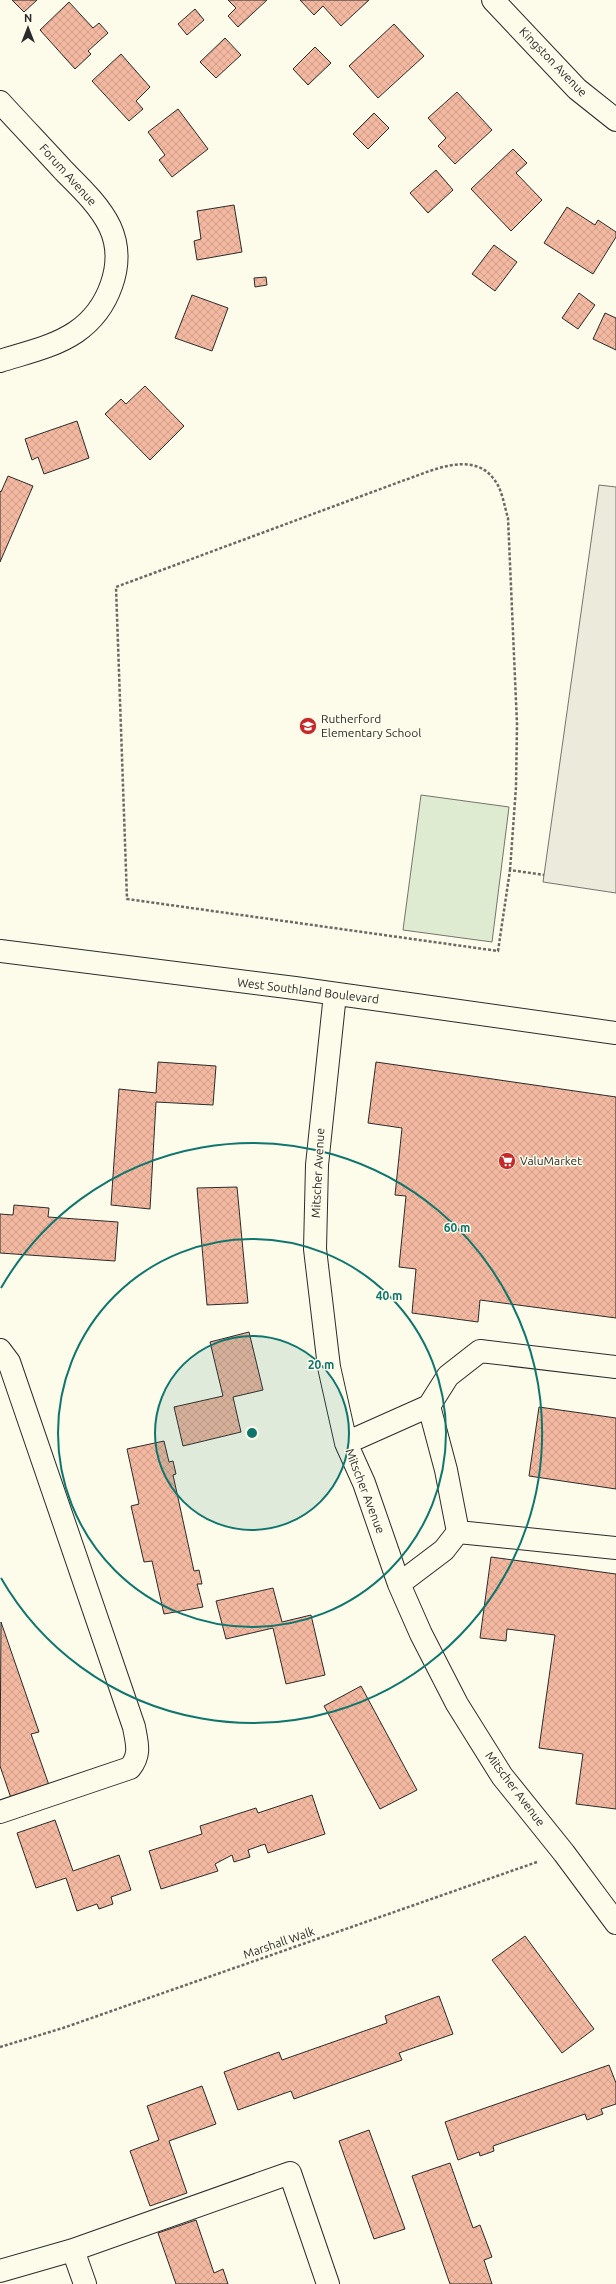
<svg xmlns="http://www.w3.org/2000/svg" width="616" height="2284" font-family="Ubuntu,sans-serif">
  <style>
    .park { fill: #deebd1; stroke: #74746e }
    .parking { fill: #eceadb; stroke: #74746e }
    .building { fill: url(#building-cross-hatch); stroke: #2b2b2b }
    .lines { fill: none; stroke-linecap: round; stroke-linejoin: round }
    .minor-casing { stroke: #2b2b2b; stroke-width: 24 }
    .path { stroke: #6a6964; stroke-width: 2.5; stroke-dasharray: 3 2; stroke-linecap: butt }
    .minor { stroke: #fdfbea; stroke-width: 22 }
    .ring { fill: none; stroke: #0f766e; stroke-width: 2 }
    .labels { text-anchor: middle; stroke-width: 3; stroke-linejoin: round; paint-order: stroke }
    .street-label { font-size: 12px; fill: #2b2b2b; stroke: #fdfbea }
    .poi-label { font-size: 12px; fill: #2b2b2b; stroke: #fdfbea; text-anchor: start }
    .centre { fill: #0f766e; stroke: #fdfbea; stroke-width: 2 }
    .ring-label { font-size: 12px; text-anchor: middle; font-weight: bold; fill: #0f766e; stroke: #fdfbea; stroke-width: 3; stroke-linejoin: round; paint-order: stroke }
  </style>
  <defs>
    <pattern id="building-cross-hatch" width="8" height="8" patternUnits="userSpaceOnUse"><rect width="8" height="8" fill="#f2b8a0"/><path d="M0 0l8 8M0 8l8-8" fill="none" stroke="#d09e8a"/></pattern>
  </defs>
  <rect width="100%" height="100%" fill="#fdfbea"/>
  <path class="park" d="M421,795L509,807L492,942L403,930Z"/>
  <path class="parking" d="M599,485L616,487V893L543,882Z"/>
  <path class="building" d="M12,0H37L24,12Z
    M228,0H267L238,27L228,16L236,8Z
    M300,0H369L341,26L323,6L314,15Z
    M69,2L93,28L99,23L108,33L88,51L91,54L75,69L40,30Z
    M195,9L204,20L187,35L178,24Z
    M394,24L424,56L378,98L349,66Z
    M225,38L241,55L216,78L200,62Z
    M315,47L331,63L308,85L293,69Z
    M121,54L150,87L136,101L143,109L129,121L92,81Z
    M457,92L492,130L455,164L438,146L446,138L428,118Z
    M178,109L208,149L172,177L159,160L165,155L148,132Z
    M374,113L389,128L368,149L353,134Z
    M513,149L527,163L516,173L542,200L511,231L471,189Z
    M436,170L453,190L428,213L410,193Z
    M234,205L242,252L197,260L194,241L201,239L197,211Z
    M567,207L595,225L598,220L616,232V237L593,274L544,243Z
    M494,245L517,262L495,291L472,274Z
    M266,277L267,285L255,287L254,278Z
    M579,293L595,305L578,329L562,318Z
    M192,295L228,308L212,351L175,338Z
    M605,313L616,318V350L593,339Z
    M145,386L184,426L150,460L105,414L121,399L126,404Z
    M77,421L89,458L44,474L38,457L32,460L25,439Z
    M8,476L33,486L0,562V491L1,492Z
    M158,1062L216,1066L213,1105L156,1102L150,1209L111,1205L119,1089L156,1093Z
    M376,1062L616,1097V1318L480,1300L478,1322L412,1313L416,1269L399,1267L406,1196L395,1195L402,1128L368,1123Z
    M237,1187L248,1303L207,1305L197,1188Z
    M14,1205L49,1208L48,1217L118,1222L115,1261L0,1253V1214L13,1215Z
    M249,1332L263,1390L233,1397L241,1432L183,1446L174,1407L223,1396L210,1342Z
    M539,1407L616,1418V1489L529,1476Z
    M164,1441L169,1462L173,1461L176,1474L173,1475L194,1571L199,1570L202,1584H197L203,1607L164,1614L152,1561L144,1562L131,1506L139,1504L127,1449Z
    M491,1557L616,1574V1809L576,1804L583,1754L539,1748L555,1635L507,1629L506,1641L480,1638Z
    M273,1588L282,1622L311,1615L325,1675L286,1684L273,1628L226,1639L216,1601Z
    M1,1622L39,1732L31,1734L50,1788L12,1801L0,1766Z
    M361,1686L417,1790L380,1809L324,1706Z
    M312,1795L325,1834L268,1853L265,1844L248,1850L250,1857L234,1862L232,1855L215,1864L218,1871L161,1889L149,1851L202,1834L200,1826L256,1808L258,1813Z
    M55,1820L73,1871L119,1855L131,1890L111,1897L113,1904L99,1909L97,1904L77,1911L66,1878L36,1888L17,1833Z
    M525,1936L594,2029L562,2053L492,1960Z
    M439,1996L453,2034L399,2053L402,2060L294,2099L291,2091L238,2110L224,2072L279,2052L282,2060L387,2023L385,2016Z
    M609,2065L616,2083V2104L601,2109L603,2114L587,2120L585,2114L493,2146L494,2151L480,2156L479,2152L458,2160L445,2122Z
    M202,2086L216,2124L169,2141L187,2193L150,2206L130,2151L159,2140L147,2106Z
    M369,2130L405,2229L374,2239L339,2141Z
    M450,2163L473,2228L480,2225L492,2257L484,2260L492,2284H450L412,2176Z
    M196,2220L214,2273L223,2269L228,2284H176L158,2233Z"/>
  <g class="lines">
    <defs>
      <path id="minor" d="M493,0L577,89L616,120
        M0,102C21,125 43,148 64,171C81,188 100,206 110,227C127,264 108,310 76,332C54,347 25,353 0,361
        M0,951L295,988L616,1033
        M335,994L317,1165L315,1249L329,1367L346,1443L364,1483L399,1584L421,1634L457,1704L502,1776L564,1853L616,1923
        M0,1350L9,1362L134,1727C137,1744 141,1754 130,1768L0,1812
        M346,1443L429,1406L448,1376L480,1351L616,1367
        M458,1532L616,1548
        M399,1584L444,1550L458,1532L446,1470L429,1406
        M73,2250L85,2284
        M0,2271L73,2250L290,2173L328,2284"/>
    </defs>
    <use href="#minor" class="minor-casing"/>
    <path class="path" d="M510,870L516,787L517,724L508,518C504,505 502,488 493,478C471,450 429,472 402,481L116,587L127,899L498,951L510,870L544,875
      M0,2047L63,2028L537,1862"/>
    <use href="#minor" class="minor"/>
  </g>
  <circle cx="252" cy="1433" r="97" fill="#0f766e" fill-opacity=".12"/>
  <g class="ring">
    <circle cx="252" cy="1433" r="97"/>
    <circle cx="252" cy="1433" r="194"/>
    <path d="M1 1288A290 290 0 1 1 1 1578"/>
  </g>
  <defs>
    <symbol id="school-disc" viewBox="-11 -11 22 22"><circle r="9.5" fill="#c62828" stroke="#fdfbea"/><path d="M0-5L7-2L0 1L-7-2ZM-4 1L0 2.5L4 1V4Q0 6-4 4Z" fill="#fff"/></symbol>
    <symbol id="supermarket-disc" viewBox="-11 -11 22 22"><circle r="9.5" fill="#c62828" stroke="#fdfbea"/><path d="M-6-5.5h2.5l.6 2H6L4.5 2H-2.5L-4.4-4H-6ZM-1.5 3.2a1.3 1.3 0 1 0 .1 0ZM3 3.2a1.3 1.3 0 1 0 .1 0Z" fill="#fff"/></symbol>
  </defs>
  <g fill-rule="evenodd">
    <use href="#school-disc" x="298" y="716" width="20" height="20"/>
    <use href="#supermarket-disc" x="497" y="1151" width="20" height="20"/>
  </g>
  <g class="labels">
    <g class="street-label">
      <text transform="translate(553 62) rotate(46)" y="4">Kingston Avenue</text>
      <text transform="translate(68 175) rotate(48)" y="4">Forum Avenue</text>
      <text transform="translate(308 991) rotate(7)" y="4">West Southland Boulevard</text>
      <text transform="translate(318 1173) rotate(-87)" y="4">Mitscher Avenue</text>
      <text transform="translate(365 1491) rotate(69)" y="4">Mitscher Avenue</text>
      <text transform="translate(515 1789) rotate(53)" y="4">Mitscher Avenue</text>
      <text transform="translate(279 1943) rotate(-19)" y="4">Marshall Walk</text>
    </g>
    <g class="poi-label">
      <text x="321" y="723">Rutherford<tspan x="321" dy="14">Elementary School</tspan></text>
      <text x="520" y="1165">ValuMarket</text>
    </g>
  </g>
  <circle cx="252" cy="1433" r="6" class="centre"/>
  <g class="ring-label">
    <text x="457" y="1232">60 m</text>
    <text x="389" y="1300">40 m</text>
    <text x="321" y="1369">20 m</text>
  </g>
  <g transform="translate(28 28)" stroke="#fdfbea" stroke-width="3" paint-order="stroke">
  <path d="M0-3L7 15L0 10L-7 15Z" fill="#2b2b2b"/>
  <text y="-6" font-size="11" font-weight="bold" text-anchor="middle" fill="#2b2b2b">N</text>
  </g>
</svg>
